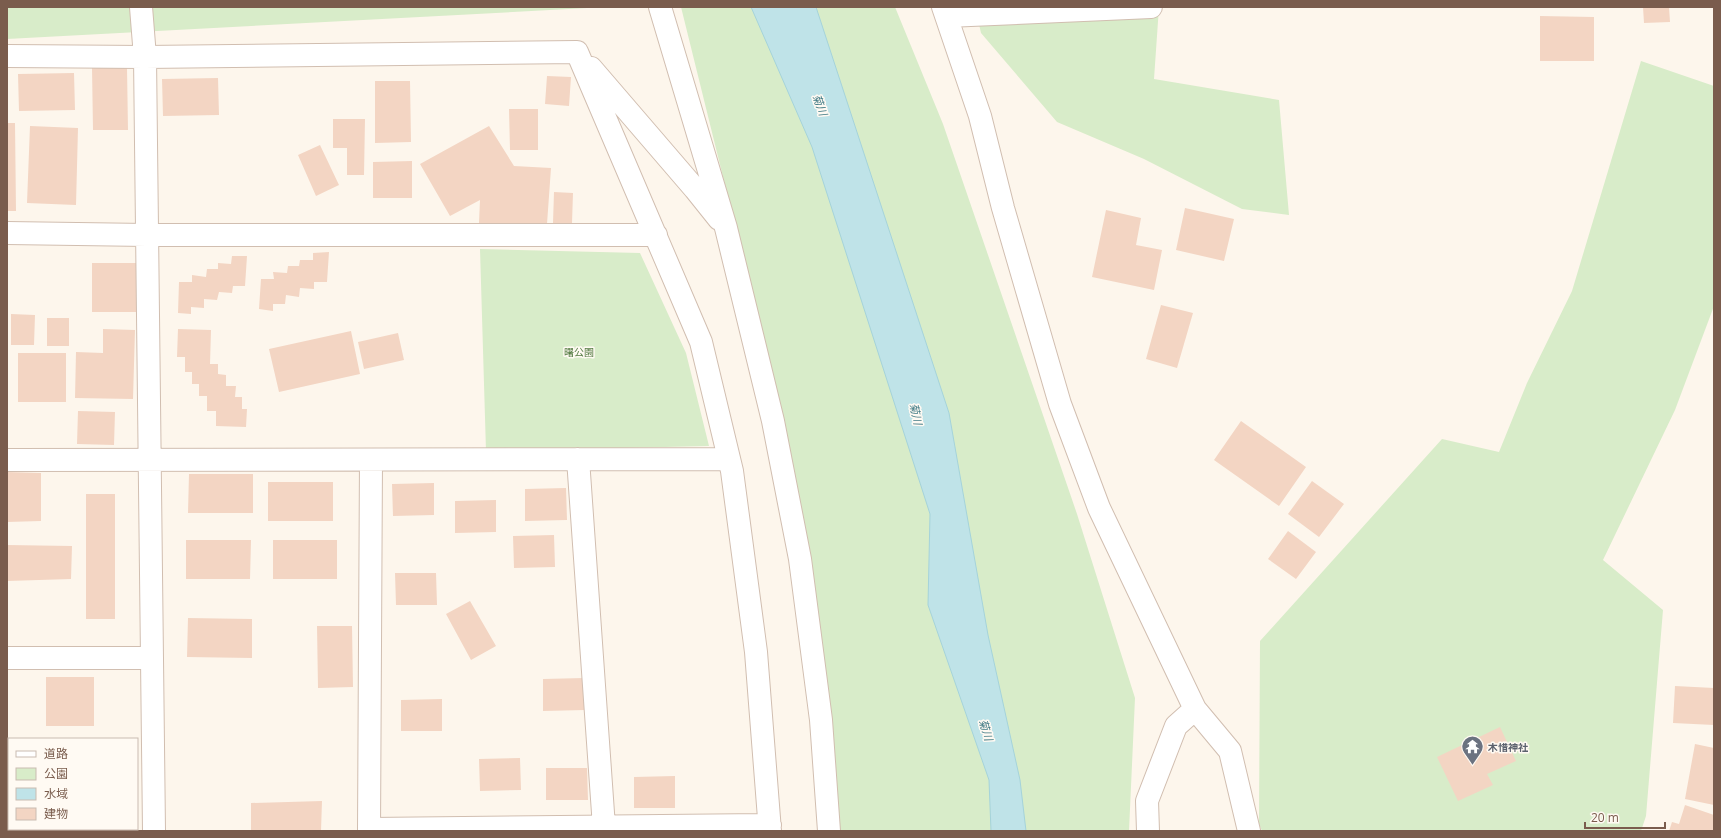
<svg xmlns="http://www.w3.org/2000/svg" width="1721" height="838" font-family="'Open Sans','Noto Sans JP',sans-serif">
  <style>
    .green { fill: #d8ecc9 }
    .water { fill: #bfe3e8; stroke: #a5d3da }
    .building { fill: #f3d5c3 }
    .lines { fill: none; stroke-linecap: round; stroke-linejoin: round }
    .minor-casing { stroke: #d1beb0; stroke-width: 24 }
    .minor { stroke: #fff; stroke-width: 22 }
    .labels { text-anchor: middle; stroke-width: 3; stroke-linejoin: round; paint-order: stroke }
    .park-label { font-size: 10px; fill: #537a41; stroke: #fffaf3 }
    .worship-label { font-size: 10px; font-weight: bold; fill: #5b616d; stroke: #fffaf3; text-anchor: start }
    .water-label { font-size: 11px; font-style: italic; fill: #437c86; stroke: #fffaf3 }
  </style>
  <rect width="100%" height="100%" fill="#fdf6ec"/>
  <path class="green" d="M7,7H606L7,39Z
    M681,7H895L943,124L1077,514L1135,698L1129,831H827L797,542L749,282Z
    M975,7H1159L1154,79L1279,100L1289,215L1242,209L1144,159L1057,122L981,33Z
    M1641,61L1714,86V306L1675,410L1603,560L1663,610L1646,816L1641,831H1262L1259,824L1260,641L1442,439L1499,452L1527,383L1572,291Z
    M480,249L640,253L686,353L709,446L486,451Z"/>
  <path class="water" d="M751,7H816L949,413L988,635L1020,780L1026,831H991L989,780L928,605L930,514L812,147Z"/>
  <path class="building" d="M1643,7H1669L1670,22L1644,23Z
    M1540,16L1594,17V61H1540Z
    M92,68H127L128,130H93Z
    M74,73L75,110L19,111L18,74Z
    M547,76L571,77L569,106L545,104Z
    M218,78L219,115L163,116L162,79Z
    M375,81H410L411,142L375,143Z
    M509,109H538V150H510Z
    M333,119H365L364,175H347V148H333Z
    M7,123H15L16,211H7Z
    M30,126L78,128L76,205L27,203Z
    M489,126L514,166L551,168L547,224L479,223L480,200L450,216L420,164Z
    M320,145L339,185L316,196L298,155Z
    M412,161V198H373V162Z
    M554,192L573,193L572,223H553Z
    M1185,208L1234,219L1224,261L1176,250Z
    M1106,210L1141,218L1136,245L1162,250L1154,290L1092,277Z
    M329,252L327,282H314V289L300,288L299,297L286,295L285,304H273V311L259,309L261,279H274L273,272L287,273L288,266H299L300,260H313V253Z
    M232,256H247L245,286H233L232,293L219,292L217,300L204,299V308L191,307V314L178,313L179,282H192V275L206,277L207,269H218V263L231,264Z
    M92,263H140V312H92Z
    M1161,305L1193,313L1177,368L1146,359Z
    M11,314L35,315L34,345H11Z
    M47,318H69V346H47Z
    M103,329L135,330L133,399L75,398L76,352L103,353Z
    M178,329L211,330L210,364H218V374L226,375V386H236L235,397H242V409H247L246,427L216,426V411H207V396H199V384H192V372H185V357H177Z
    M351,331L360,374L279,392L269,349Z
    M398,333L404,360L364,369L358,342Z
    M18,353H66V402H18Z
    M78,411L115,412L114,445L77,444Z
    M1241,421L1306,467L1279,506L1214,460Z
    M7,472L41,473V521L7,522Z
    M189,474H253V513H188Z
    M1312,481L1344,504L1319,537L1288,514Z
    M268,482H333V521H268Z
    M434,483V515L393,516L392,484Z
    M566,488L567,520L525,521V489Z
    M86,494H115V619H86Z
    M496,500V532L455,533V501Z
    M1288,531L1316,552L1296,579L1268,559Z
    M554,535L555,567L514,568L513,536Z
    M186,540H251L250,579H186Z
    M273,540H337V579H273Z
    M7,545L72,546L71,579L7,581Z
    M395,573H436L437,605H396Z
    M470,601L496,646L471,660L446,614Z
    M188,618L252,619V658L187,657Z
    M317,626H352L353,687L318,688Z
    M46,677H94V726H46Z
    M584,678L585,710L543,711V679Z
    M1675,686L1714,688V725L1673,723Z
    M442,699V731H401V700Z
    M1500,727L1516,761L1487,774L1493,785L1458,801L1437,757Z
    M1695,744L1714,748V805L1685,799Z
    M520,758L521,790L480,791L479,759Z
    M546,768H587L588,800H546Z
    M675,776V808H634V777Z
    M322,801L321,831H251V803Z
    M1685,805L1714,815V831H1669L1672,822L1679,824Z
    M75,829H123V831H75Z"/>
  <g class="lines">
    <defs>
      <path id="minor" d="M141,7L145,57L154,831
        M660,7L726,228L773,421L800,559L821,720L829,831
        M943,7L980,116L1003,208L1060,404L1099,508L1195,709L1230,751L1249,831
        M947,16L1151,7
        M7,56L145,57L577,52L701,342L732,471L756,652L770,831
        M591,68L695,189L719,219
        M7,233L147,235H656
        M578,459L604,827
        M7,460L729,459
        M7,658H152
        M370,829L770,825
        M369,831L371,460
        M1148,831L1147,801L1176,726L1195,709"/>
    </defs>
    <use href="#minor" class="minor-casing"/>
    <use href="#minor" class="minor"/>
  </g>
  <defs>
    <symbol id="temple-pin" viewBox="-11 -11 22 30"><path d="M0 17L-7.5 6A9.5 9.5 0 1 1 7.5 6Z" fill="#6b7280" stroke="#fffaf3"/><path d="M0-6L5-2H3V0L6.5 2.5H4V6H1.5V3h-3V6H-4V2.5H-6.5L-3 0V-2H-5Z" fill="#fff"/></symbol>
  </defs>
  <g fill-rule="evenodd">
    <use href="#temple-pin" x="1460" y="734" width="25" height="34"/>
  </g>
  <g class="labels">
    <g class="park-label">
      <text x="579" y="356">曙公園</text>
    </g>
    <g class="worship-label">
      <text x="1488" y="751">木惜神社</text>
    </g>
    <g class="water-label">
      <text transform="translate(820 105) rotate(70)" y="4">菊川</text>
      <text transform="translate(916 414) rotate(78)" y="4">菊川</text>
      <text transform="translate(986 730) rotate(74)" y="4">菊川</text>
    </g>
  </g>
  <rect width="1721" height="838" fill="none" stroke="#7a5c4d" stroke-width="16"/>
  <rect x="8" y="738" width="130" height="92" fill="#fffaf3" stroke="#cabbb1"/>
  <rect x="16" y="751" width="20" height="6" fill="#ffffff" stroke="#cabbb1"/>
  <text x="44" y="758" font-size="12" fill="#7a5c4d">道路</text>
  <rect x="16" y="768" width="20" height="12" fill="#d8ecc9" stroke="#cabbb1"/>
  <text x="44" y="778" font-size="12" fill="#7a5c4d">公園</text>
  <rect x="16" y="788" width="20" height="12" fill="#bfe3e8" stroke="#cabbb1"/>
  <text x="44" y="798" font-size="12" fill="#7a5c4d">水域</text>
  <rect x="16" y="808" width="20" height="12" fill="#f3d5c3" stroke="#cabbb1"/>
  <text x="44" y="818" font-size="12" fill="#7a5c4d">建物</text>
  <path d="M1585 822v6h80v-6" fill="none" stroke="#7a5c4d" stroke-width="2"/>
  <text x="1591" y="822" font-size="12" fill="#7a5c4d" stroke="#fffaf3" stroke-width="3" paint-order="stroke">20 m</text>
</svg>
